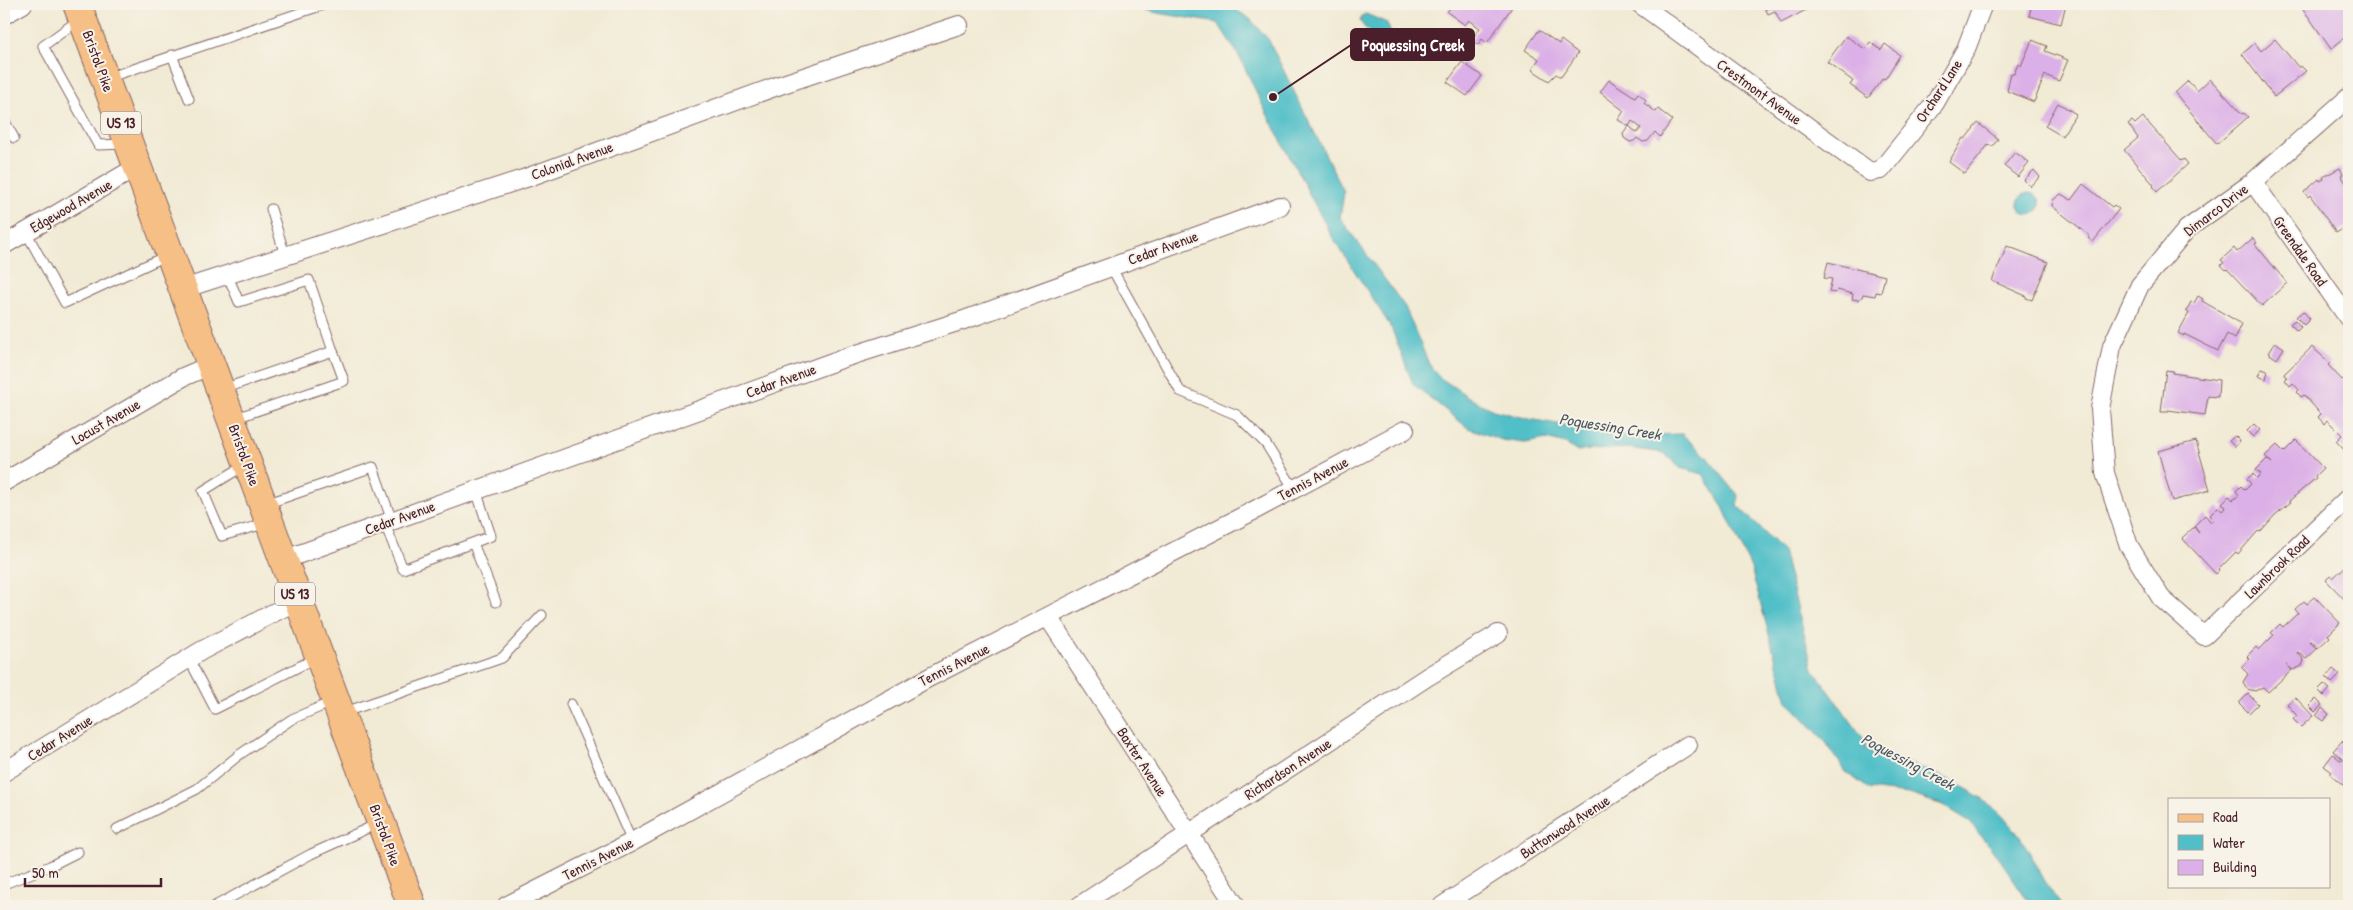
<svg xmlns="http://www.w3.org/2000/svg" width="2353" height="910" font-family="'Patrick Hand',sans-serif">
  <style>
    .water { fill: #51bfc8; stroke: #4e6f7a }
    .building { fill: #dbafe7 }
    .lines { fill: none; stroke-linecap: round; stroke-linejoin: round }
    .lane-casing { stroke: #846666; stroke-width: 11 }
    .street-casing { stroke: #846666; stroke-width: 20 }
    .primary-casing { stroke: #846666; stroke-width: 30 }
    .lane { stroke: #fff; stroke-width: 9 }
    .street { stroke: #fff; stroke-width: 18 }
    .primary { stroke: #f5bf86; stroke-width: 28 }
    .labels { text-anchor: middle; stroke-width: 4; stroke-linejoin: round; paint-order: stroke }
    .shield { fill: #f7f3e8; stroke: #7e5f64; stroke-width: 1 }
    .shield-label { font-size: 14px; font-weight: bold; fill: #4a1f2b }
    .street-label { font-size: 15px; fill: #4a1f2b; stroke: #f7f3e8 }
    .water-label { font-size: 16px; font-style: italic; fill: #4c5762; stroke: #f7f3e8 }
    .leader { fill: none; stroke: #4a1f2b; stroke-width: 2 }
    .callout-dot { fill: #4a1f2b; stroke: #f7f3e8; stroke-width: 2 }
    .callout { fill: #4a1f2b; stroke: #4a1f2b; stroke-width: 2 }
    .callout-label { font-size: 16px; text-anchor: middle; font-weight: bold; fill: #fff }
  </style>
  <rect width="100%" height="100%" fill="#f7f3e8"/>
  <filter id="ink" filterUnits="userSpaceOnUse"><feTurbulence type="fractalNoise" baseFrequency=".02" numOctaves="2"/><feDisplacementMap in="SourceGraphic" scale="10" xChannelSelector="R" yChannelSelector="G"/><feConvolveMatrix kernelMatrix="1 2 1 2 8 2 1 2 1" color-interpolation-filters="sRGB"/></filter>
  <filter id="wash" filterUnits="userSpaceOnUse"><feTurbulence type="fractalNoise" baseFrequency=".0096" numOctaves="4" result="noise"/><feDisplacementMap in="SourceGraphic" scale="20" xChannelSelector="R" yChannelSelector="G"/><feGaussianBlur stdDeviation="1.12" result="paint"/><feColorMatrix in="noise" values="0 0 0 0 0 0 0 0 0 0 0 0 0 0 0 0 0 1.4 0 .05"/><feComposite in="paint" operator="in"/></filter>
  <g filter="url(#wash)">
    <rect width="100%" height="100%" fill="#f1ead4"/>
    <path class="water" d="M1132,4H1227L1250,19L1268,39L1344,192L1340,218L1405,307L1429,364L1439,377L1473,400L1493,410L1529,419L1624,436L1682,434L1706,456L1738,495L1737,505L1783,551L1813,669L1866,742V750C1922,766 1986,787 2020,837C2035,859 2044,885 2062,906H2032L2001,861L1969,821L1943,805L1909,794L1869,789L1846,772L1825,741L1787,701L1751,568L1722,505L1703,474L1680,468L1664,453L1628,448L1576,451L1566,444L1546,439L1525,443L1502,440L1468,428L1413,384L1391,327L1331,235L1265,110L1239,56L1218,23L1152,12Z
      M1366,14L1387,23L1391,34L1396,39L1393,43C1380,35 1369,36 1360,21L1363,15Z
      M2018 204a11 11 0 1 1 22 0a11 11 0 1 1-22 0Z"/>
    <g id="blocks">
      <path class="building" d="M1457,4H1508L1512,7L1487,43L1482,39L1478,45L1471,40L1480,28L1469,20L1465,25L1447,12L1452,5L1455,7Z
        M1763,4H1811L1805,7L1806,10L1781,23L1775,11L1768,14Z
        M2032,4H2066L2061,24L2029,16Z
        M2304,4H2345L2349,9V34L2331,49L2301,6Z
        M1539,30L1559,44L1561,40L1578,53L1561,77L1556,74L1549,81L1534,71L1533,68L1539,59L1525,50Z
        M1846,36L1865,49L1870,42L1881,50L1885,44L1900,55L1885,79L1883,78L1868,98L1850,85L1853,81L1827,62Z
        M2275,39L2299,68L2301,66L2306,71L2274,97L2242,54L2255,43L2261,51Z
        M2032,40L2047,46L2045,51L2068,60L2059,81L2045,75L2034,102L2007,91L2011,73L2014,74L2018,64L2021,66Z
        M1462,62L1482,76L1467,96L1447,82Z
        M2210,79L2242,114L2244,113L2248,117L2217,144L2175,93L2188,81L2197,91Z
        M1609,80L1635,97L1638,93L1646,100L1644,103L1656,112L1658,109L1672,120L1660,137L1655,132L1648,141L1643,142L1637,138L1634,141L1630,142L1624,138L1623,134L1629,126L1637,133L1641,128L1632,121L1629,126L1618,120L1624,111L1600,92Z
        M2058,103L2076,114L2062,136L2045,126Z
        M2143,117L2182,161L2184,159L2188,164L2157,192L2153,186L2154,185L2124,150L2138,138L2128,124L2132,121L2135,124Z
        M1978,123L1998,139L1992,147L1989,144L1965,174L1949,162L1963,138L1965,139Z
        M2015,152L2029,163L2018,177L2004,166Z
        M2340,168L2343,174L2341,175L2349,188V225L2336,233L2310,195L2308,197L2304,192L2319,179L2320,181L2324,179L2323,177Z
        M2034,170L2040,177L2030,186L2024,180Z
        M2083,184L2112,207L2114,205L2119,209L2093,242L2088,238L2090,236L2052,206L2053,200L2061,194L2071,200Z
        M2253,238L2257,243L2255,244L2287,283L2262,306L2227,269L2226,270L2221,265L2224,263L2221,260L2234,248L2237,252Z
        M2007,246L2048,262L2032,300L2026,298V296L1992,281Z
        M1828,262L1885,276L1881,293L1876,292L1875,296L1863,294L1862,297L1858,300L1852,299L1853,294L1837,290L1836,293L1829,292L1832,279L1824,278Z
        M2198,296L2203,299L2202,301L2242,324L2235,339L2227,334L2218,351L2184,334V336L2178,333L2189,313L2186,311L2191,302L2194,303Z
        M2303,311L2310,319L2304,325L2296,317Z
        M2295,320L2301,327L2297,331L2290,324Z
        M2275,342L2284,348L2277,359L2268,353Z
        M2312,347L2330,363L2328,365L2342,380L2345,377L2349,382V450L2347,453L2336,441L2342,435L2327,420L2324,424L2318,417L2321,414L2318,411L2304,395L2301,397L2297,392L2299,390L2293,383L2290,386L2285,380L2287,378L2284,374Z
        M2261,369L2268,371L2266,379L2258,376Z
        M2166,370L2173,371L2172,373L2219,380L2218,397L2208,396L2205,415L2168,410V412H2161Z
        M2254,424L2260,430L2253,437L2247,431Z
        M2235,436L2240,441L2235,447L2229,441Z
        M2296,440L2323,468L2315,476L2316,478L2289,501L2291,502L2275,515L2260,532L2258,531L2238,554L2236,552L2218,570L2219,571L2216,574L2182,538L2194,527L2199,533L2194,526L2205,515L2211,522L2214,519L2210,515L2218,507L2222,511L2226,507L2222,503L2229,496L2233,500L2239,495L2236,491L2241,486L2245,490L2251,484L2247,479L2253,474L2257,478L2261,474L2256,470L2267,459L2272,463L2265,456L2277,445L2284,452Z
        M2196,441L2210,490L2172,501L2158,451Z
        M2349,558V604L2326,580L2331,575L2333,578L2349,563L2346,561Z
        M2315,597L2340,623L2328,635L2330,637L2318,648L2311,641L2310,642L2317,649L2306,659L2299,652L2298,653L2304,660L2302,666L2293,670L2286,665L2292,670L2268,692L2263,687L2255,691L2247,689L2243,682L2248,674L2241,667L2250,659L2247,656L2256,647L2259,650L2274,635L2271,633L2280,624L2283,627L2298,613L2295,609L2304,601L2307,604Z
        M2333,669L2340,675L2332,683L2326,677Z
        M2324,684L2330,689L2324,696L2318,690Z
        M2248,694L2258,704L2249,713L2239,703Z
        M2295,697L2313,716L2301,727L2293,719L2297,716L2287,704Z
        M2316,699L2322,705L2315,712L2309,706Z
        M2322,708L2329,714L2323,721L2316,716Z
        M2342,741L2349,747V790L2330,774L2332,772L2324,766L2333,754L2341,761L2343,760L2333,751Z"/>
    </g>
  </g>
  <g filter="url(#ink)">
    <use href="#blocks" fill-opacity="0" stroke="#846666" stroke-width="1"/>
    <g class="lines">
      <defs>
        <path id="lane" d="M80,19L43,46L98,145L126,144
          M172,55L189,99
          M107,78L326,4
          M4,120L14,138
          M271,209L285,255
          M26,232L65,303L168,255
          M1111,267L1180,391L1237,415L1266,444L1294,489
          M223,389L333,351L309,280L239,302L227,274
          M233,419L344,381L333,351
          M245,465L203,491L222,536L267,523
          M266,504L373,467L392,521
          M385,524L403,569L491,536L476,490
          M473,543L496,602
          M189,659L215,709L316,658
          M571,704L632,842
          M342,713L502,658L542,615
          M117,829L197,789L239,755L292,719L332,702
          M4,884L50,866L78,852
          M215,906L311,854L377,824"/>
        <path id="street" d="M1640,4L1870,172L1881,170L1935,103L1966,49L1983,4
          M4,15L23,4
          M2349,97L2253,182L2187,229L2140,285L2112,346L2100,409L2105,473L2129,546L2161,598L2204,636L2349,497
          M2253,182L2349,319
          M4,245L137,167
          M183,289L526,178L780,85L959,25
          M4,482L183,377L211,365
          M283,560L841,359L967,319L1280,206
          M1048,617L1236,906
          M4,772L201,651L298,600
          M506,906L632,842L930,677L1253,511L1405,430
          M1079,906L1427,677L1498,634
          M1442,906L1688,745"/>
        <path id="primary" d="M77,4L412,906"/>
      </defs>
      <use href="#lane" class="lane-casing"/>
      <use href="#street" class="street-casing"/>
      <use href="#primary" class="primary-casing"/>
      <use href="#lane" class="lane"/>
      <use href="#street" class="street"/>
      <use href="#primary" class="primary"/>
    </g>
  </g>
  <g class="labels">
    <g class="shield">
      <rect x="101" y="111.5" width="40" height="23" rx="4"/>
      <rect x="275" y="582.5" width="40" height="23" rx="4"/>
    </g>
    <g class="shield-label">
      <text x="121" y="128">US 13</text>
      <text x="295" y="599">US 13</text>
    </g>
    <g class="street-label">
      <text transform="translate(98 61) rotate(70)" y="5">Bristol Pike</text>
      <text transform="translate(1939 91) rotate(-57)" y="5">Orchard Lane</text>
      <text transform="translate(1759 92) rotate(36)" y="5">Crestmont Avenue</text>
      <text transform="translate(572 161) rotate(-20)" y="5">Colonial Avenue</text>
      <text transform="translate(71 206) rotate(-30)" y="5">Edgewood Avenue</text>
      <text transform="translate(2216 210) rotate(-37)" y="5">Dimarco Drive</text>
      <text transform="translate(1163 248) rotate(-20)" y="5">Cedar Avenue</text>
      <text transform="translate(2300 251) rotate(55)" y="5">Greendale Road</text>
      <text transform="translate(781 381) rotate(-20)" y="5">Cedar Avenue</text>
      <text transform="translate(106 422) rotate(-30)" y="5">Locust Avenue</text>
      <text transform="translate(244 455) rotate(70)" y="5">Bristol Pike</text>
      <text transform="translate(1313 479) rotate(-28)" y="5">Tennis Avenue</text>
      <text transform="translate(400 518) rotate(-20)" y="5">Cedar Avenue</text>
      <text transform="translate(2277 567) rotate(-44)" y="5">Lawnbrook Road</text>
      <text transform="translate(954 665) rotate(-27)" y="5">Tennis Avenue</text>
      <text transform="translate(60 738) rotate(-32)" y="5">Cedar Avenue</text>
      <text transform="translate(1142 762) rotate(57)" y="5">Baxter Avenue</text>
      <text transform="translate(1288 769) rotate(-33)" y="5">Richardson Avenue</text>
      <text transform="translate(1565 827) rotate(-33)" y="5">Buttonwood Avenue</text>
      <text transform="translate(385 835) rotate(70)" y="5">Bristol Pike</text>
      <text transform="translate(598 859) rotate(-27)" y="5">Tennis Avenue</text>
    </g>
    <g class="water-label">
      <text transform="translate(1610 426) rotate(9)" y="6">Poquessing Creek</text>
      <text transform="translate(1908 761) rotate(28)" y="6">Poquessing Creek</text>
    </g>
  </g>
  <path class="leader" d="M1273 97L1351 45"/>
  <circle class="callout-dot" cx="1273" cy="97" r="5"/>
  <rect class="callout" x="1351" y="29" width="123" height="31" rx="5"/>
  <g class="callout-label">
    <text x="1413" y="51">Poquessing Creek</text>
  </g>
  <rect width="2353" height="910" fill="none" stroke="#f7f3e8" stroke-width="20"/>
  <rect x="2168" y="798" width="162" height="90" fill="#f7f3e8" stroke="#b29e9c"/>
  <rect x="2178" y="814" width="25" height="8" fill="#f5bf86" stroke="#b29e9c"/>
  <text x="2213" y="822" font-size="15" fill="#4a1f2b">Road</text>
  <rect x="2178" y="835" width="25" height="15" fill="#51bfc8" stroke="#b29e9c"/>
  <text x="2213" y="848" font-size="15" fill="#4a1f2b">Water</text>
  <rect x="2178" y="860" width="25" height="15" fill="#dbafe7" stroke="#b29e9c"/>
  <text x="2213" y="872" font-size="15" fill="#4a1f2b">Building</text>
  <path d="M25 878v8h136v-8" fill="none" stroke="#4a1f2b" stroke-width="2.5"/>
  <text x="32" y="878" font-size="15" fill="#4a1f2b" stroke="#f7f3e8" stroke-width="4" paint-order="stroke">50 m</text>
</svg>
